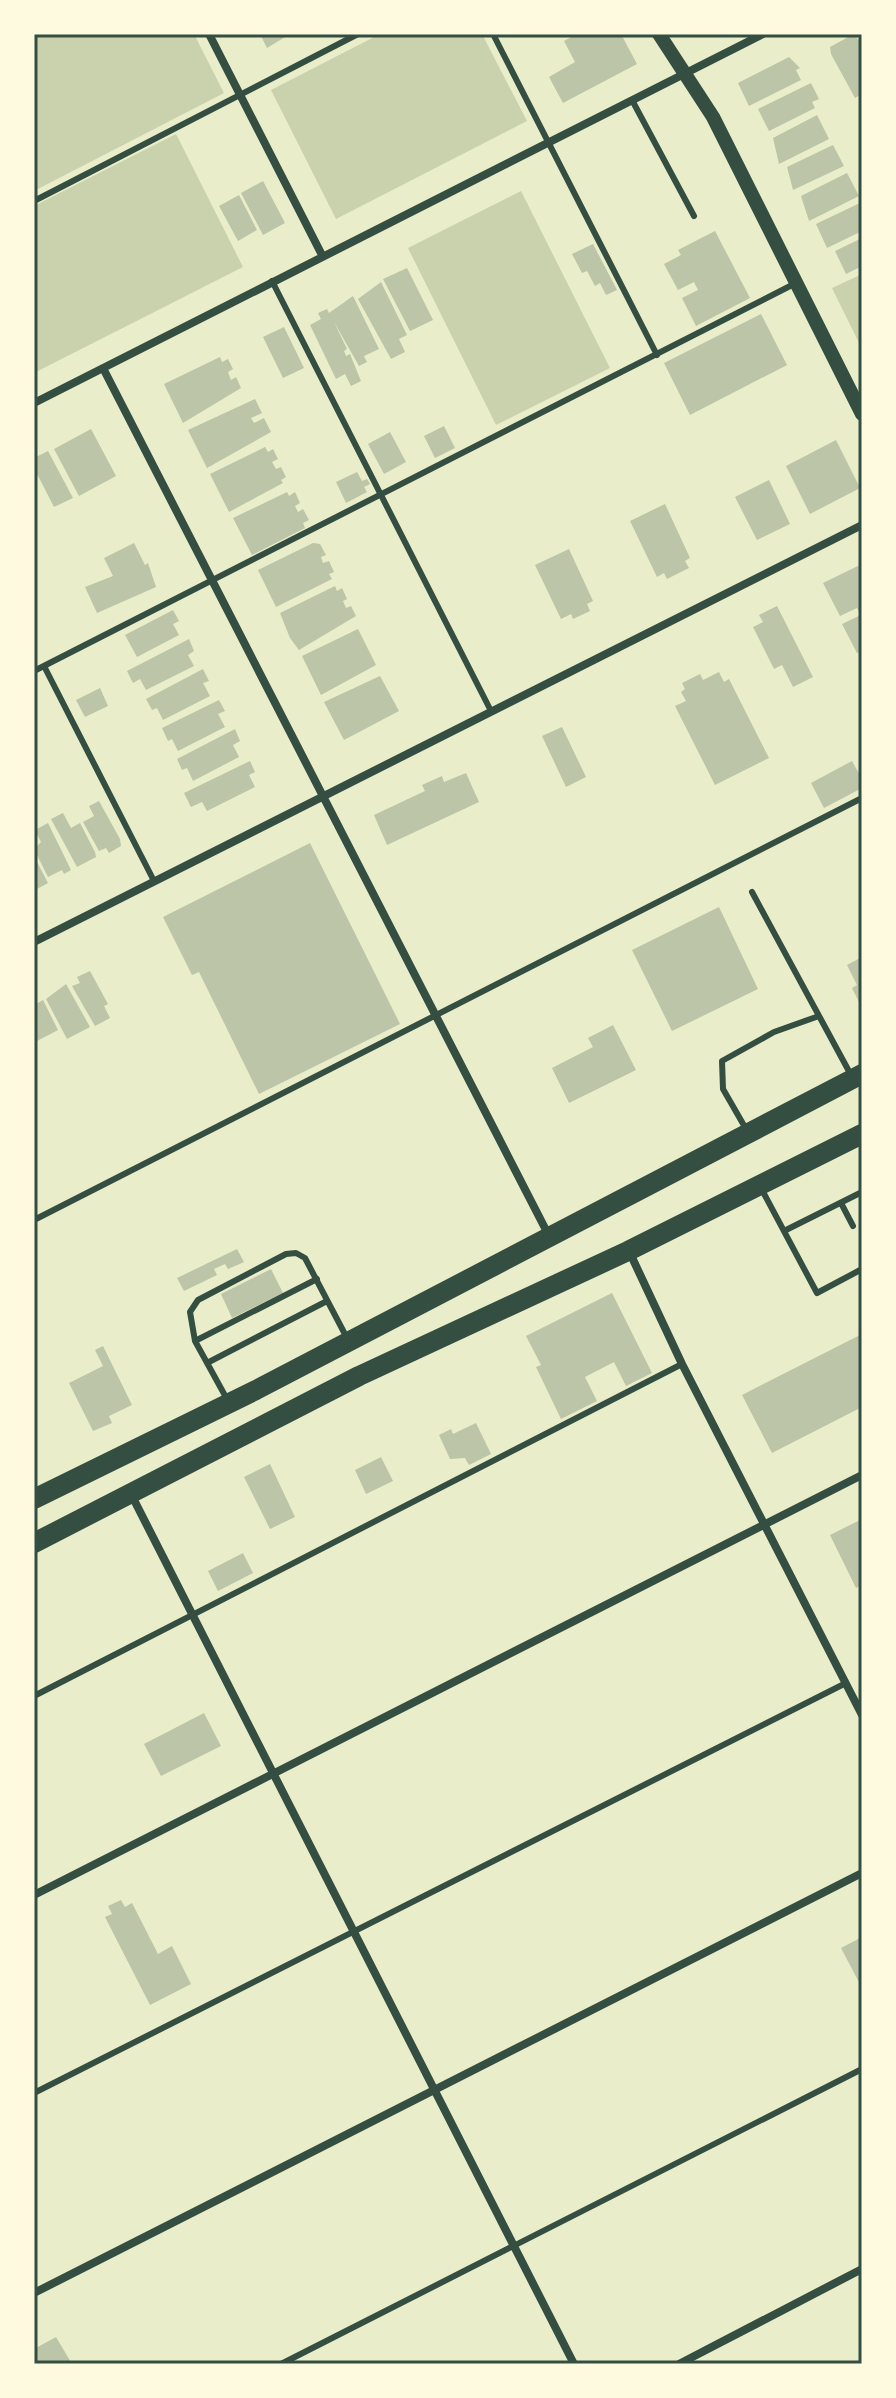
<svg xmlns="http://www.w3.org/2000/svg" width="896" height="2398" font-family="Lato,sans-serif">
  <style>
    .green { fill: #cad2ad }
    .building { fill: #bcc5a7 }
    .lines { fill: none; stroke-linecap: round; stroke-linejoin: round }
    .service { stroke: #344e41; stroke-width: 6 }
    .minor { stroke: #344e41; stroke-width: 8 }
    .tertiary { stroke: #344e41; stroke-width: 14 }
    .primary { stroke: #344e41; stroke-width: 20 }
    .neatline { fill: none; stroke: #344e41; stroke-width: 3 }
  </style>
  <rect width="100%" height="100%" fill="#e9edc9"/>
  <path class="green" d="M34,34H194L224,93L34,191Z
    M380,34H482L527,121L336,219L271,90Z
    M176,134L243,267L34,373V206Z
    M521,191L610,368L496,425L408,248Z
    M862,274V349L832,288Z"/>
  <path class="building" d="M260,34H290L267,48Z
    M577,34H621L637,64L563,103L549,77L575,62L564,41Z
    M854,34L862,45V94L855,98L831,54L830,47Z
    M789,57L800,68L796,70L801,80L749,106L738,83Z
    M811,83L819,99L812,102L815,108L769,131L758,109Z
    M817,115L829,139L779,164L773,138Z
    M833,145L844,166L793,190L787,167Z
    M847,173L859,196L809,221L801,196Z
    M263,181L285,223L263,235L241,193Z
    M239,195L257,230L238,241L219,206Z
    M862,202V231L827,248L816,224Z
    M715,231L750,298L696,326L682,298L698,290L694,282L678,290L664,264L681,255L678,250Z
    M862,238V266L846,274L835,251Z
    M593,244L617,290L606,295L600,283L595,286L587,271L582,273L572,254Z
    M407,268L433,320L410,331L383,279Z
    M381,282L407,335L399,339L405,352L391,359L358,299Z
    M353,296L379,349L364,356L367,362L359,366L334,322L347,349L344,351L346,356L350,354L361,381L351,386L345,374L336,379L310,325L321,319L318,313L327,309L329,313Z
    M761,314L787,365L690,415L664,363Z
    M284,327L304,368L283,378L263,337Z
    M220,357L222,362L228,359L233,369L228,372L231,380L236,377L241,388L183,423L164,384Z
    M255,399L262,413L251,418L254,423L264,418L271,432L207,468L188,430Z
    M444,426L455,448L435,458L424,436Z
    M91,429L116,476L79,496L54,449Z
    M390,432L406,462L384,474L368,444Z
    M836,440L860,488L810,514L786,466Z
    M265,447L268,452L273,449L278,459L272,462L276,469L281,467L286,477L281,480L283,483L229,512L210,474Z
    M48,451L73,498L54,507L34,468V458Z
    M357,472L362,481L367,479L370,484L364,487L367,492L346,503L336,482Z
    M769,480L790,524L757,540L735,497Z
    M287,492L289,496L295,492L300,503L295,506L298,512L303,509L309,520L303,523L305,528L252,555L233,518Z
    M665,504L690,558L685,561L689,568L667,579L664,573L657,577L630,521Z
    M134,543L145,565L148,563L156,587L97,613L85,587L113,576L104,558Z
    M313,543L320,544L326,555L321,557L323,563L329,561L334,572L329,574L332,579L276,607L258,570Z
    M569,549L593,601L587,604L590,611L573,619L571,614L561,619L535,565Z
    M862,564V651L857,653L842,624L861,615L857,608L840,616L823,583Z
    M335,586L337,591L342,588L347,599L343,601L346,608L351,606L356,616L299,650L290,638L280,613Z
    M777,606L813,677L793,687L782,665L774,669L753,627L763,622L759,615Z
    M173,610L179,621L173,624L179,635L137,657L125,635Z
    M358,629L376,665L321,695L302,656Z
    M189,639L194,651L188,655L194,666L146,690L140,679L133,683L127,671Z
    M203,669L209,681L203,683L210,696L163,720L157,708L152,710L146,699Z
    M719,672L724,682L729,679L769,758L715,785L675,706L686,701L681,692L685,689L682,683L700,674L703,680Z
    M380,676L399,711L344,740L324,702Z
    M100,688L108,706L85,717L76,700Z
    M219,700L225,711L218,714L225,727L178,751L172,739L168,741L162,728Z
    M562,727L586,777L566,787L542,736Z
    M235,729L240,741L233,745L239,757L193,781L187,768L182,770L177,759Z
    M250,761L255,772L249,775L255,787L207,811L202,802L191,807L184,793Z
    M852,761L862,779V788L824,808L811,783Z
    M466,773L479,802L387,845L374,815L425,791L422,785L442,776L444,782Z
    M99,801L120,839L121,846L109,853L106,848L99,851L83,822L94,816L89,806Z
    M63,813L71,828L80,823L95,852L96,857L77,867L51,819Z
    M48,823L71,870L64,874L62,870L48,877L34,849L41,842L35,830Z
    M310,843L400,1024L259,1094L199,972L192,975L163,917Z
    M34,856L48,883L37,889L34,882Z
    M719,907L758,989L672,1031L632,950Z
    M862,957V1008L852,988L857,985L847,965Z
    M90,971L108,1004L104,1006L110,1018L95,1026L72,986L80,983L77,977Z
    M66,984L90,1027L67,1039L46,999Z
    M43,1000L58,1030L37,1041L34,1005Z
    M613,1025L636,1070L569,1103L552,1068L593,1047L588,1038Z
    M237,1249L244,1262L228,1269L225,1264L214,1269L217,1275L184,1291L177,1278Z
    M271,1269L283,1293L232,1318L221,1294Z
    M612,1293L652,1373L626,1386L614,1362L585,1377L597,1401L561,1419L536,1367L541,1365L526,1336Z
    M862,1334V1407L772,1453L742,1395Z
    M103,1346L132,1405L109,1416L112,1423L93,1431L69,1383L103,1366L95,1350Z
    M476,1423L491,1454L469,1465L465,1458L450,1459L439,1435L451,1429L453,1434Z
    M381,1457L393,1481L366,1494L355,1470Z
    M270,1464L295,1517L270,1529L244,1477Z
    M862,1519V1585L856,1588L830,1535Z
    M243,1553L253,1573L218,1591L208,1571Z
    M204,1713L221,1746L161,1776L144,1744Z
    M121,1900L125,1907L132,1903L158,1954L172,1946L191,1984L150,2005L105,1917L112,1914L108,1906Z
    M862,1937V1988L841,1948Z
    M56,2337L72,2364H34V2349Z"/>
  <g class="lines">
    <path class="service" d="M493,34L657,355
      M632,100L694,216
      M34,201L358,34
      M272,281L491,711
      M44,666L154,881
      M34,671L796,283
      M752,892L851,1075
      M746,1129L723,1089L722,1061L774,1032L819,1016
      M762,1190L817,1293L862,1269
      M841,1203L853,1226
      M34,1220L862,798
      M784,1231L862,1192
      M195,1341L317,1279
      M207,1363L327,1301
      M228,1401L195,1341L190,1312L198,1300L286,1254L296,1253L305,1258L348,1340
      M34,1696L682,1364
      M34,2093L846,1683
      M281,2364L862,2069"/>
    <path class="minor" d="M209,34L322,255
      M104,370L548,1234
      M34,403L763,34
      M34,942L862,525
      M629,1251L682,1364L862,1715
      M131,1494L574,2364
      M34,1895L862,1475
      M34,2293L862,1873
      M679,2364L862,2269"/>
    <path class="tertiary" d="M659,34L713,117L862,414"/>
    <path class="primary" d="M34,1499L256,1390L862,1074
      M34,1543L359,1376L628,1251L862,1134"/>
  </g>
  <rect width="896" height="2398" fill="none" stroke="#fefae0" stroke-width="72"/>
  <rect x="36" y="36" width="824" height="2326" class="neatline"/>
</svg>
